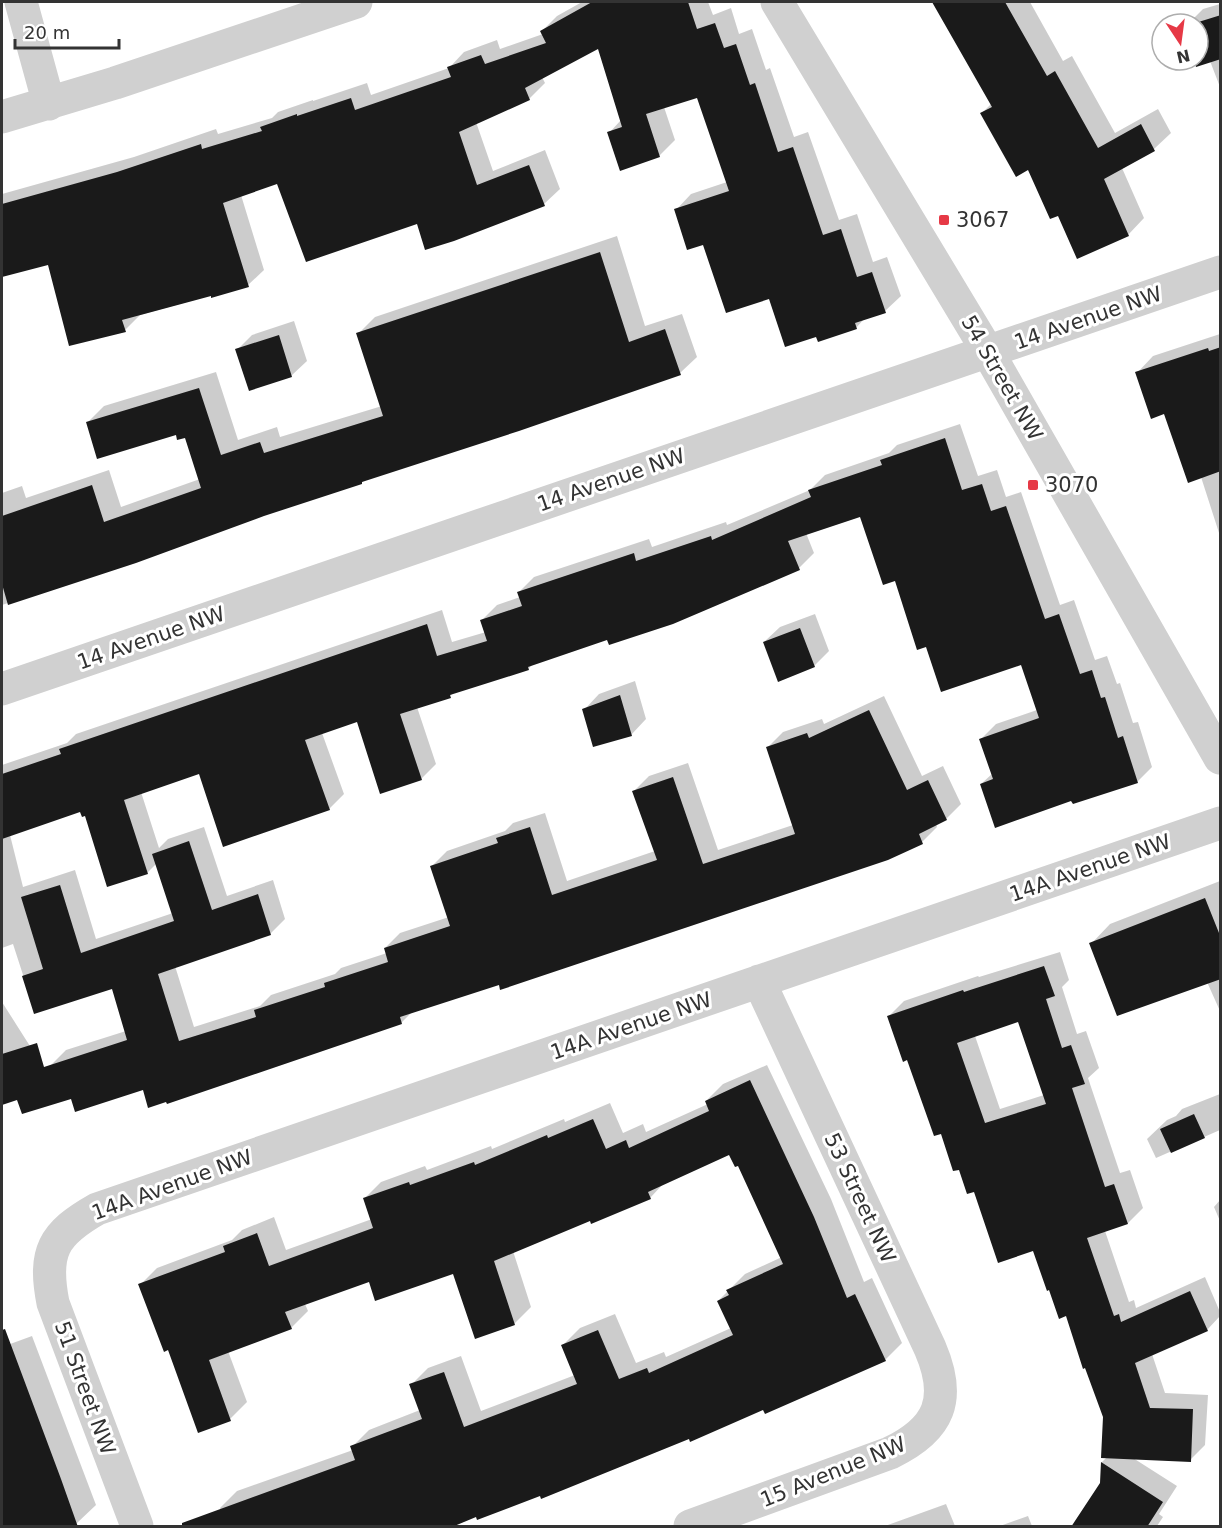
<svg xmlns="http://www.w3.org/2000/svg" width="1222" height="1528" font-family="'DejaVu Sans',sans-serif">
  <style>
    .shadow { fill: #0003; fill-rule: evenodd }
    .building { fill: #1a1a1a; fill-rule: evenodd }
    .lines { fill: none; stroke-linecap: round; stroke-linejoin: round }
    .minor { stroke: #d0d0d0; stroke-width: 33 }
    .poi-dot { fill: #e63946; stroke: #fff; stroke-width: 2 }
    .labels { text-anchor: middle; stroke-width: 6; stroke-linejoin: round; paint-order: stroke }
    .poi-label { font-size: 21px; fill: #333; stroke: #fff; text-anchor: start }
    .street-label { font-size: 21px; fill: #333; stroke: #fff }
  </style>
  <rect width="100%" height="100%" fill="#fff"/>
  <path class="shadow" d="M582,2H708L713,15L731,8L739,34L752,29L766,70L770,68L794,137L808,132L839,220L857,214L873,262L887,257L901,296L885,311L865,318L856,328L817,335L770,297L704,243L676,210L691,194L727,182L698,96L664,107L675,140L659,156L609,133L621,120L598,46L542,77L545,83L529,99L476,122L493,171L545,150L560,189L544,204L418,222L278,182L241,195L264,270L248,285L140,315L125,330L49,263L2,275V194L134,157L216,129L218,134L272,118L278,112L313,100V101L367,83L371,95L449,68L464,52L497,40L500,49L543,34L542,31L557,16Z
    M934,2H1030L1063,61L1072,56L1115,133L1158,109L1171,133L1154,149L1122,168L1144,218L1128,235L1059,214L1029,168L982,113L992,103Z
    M1220,4V87L1210,61L1195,60H1198V24H1188L1203,9Z
    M617,236L645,326L682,314L697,357L680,373L365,480L361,483L264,515L135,561L2,605V493L22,486L26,498L109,470L121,507L200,479L186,436L177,433L88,422L104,406L216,372L238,440L277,427L280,437L382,406L358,334L375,317Z
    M294,321L307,361L291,376L237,350L252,335Z
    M1220,334V536L1201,477L1165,412L1137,373L1153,356Z
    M960,424L978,476L997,470L1006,497L1021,492L1060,605L1074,600L1095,660L1107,656L1117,684L1120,683L1133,723L1138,722L1152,767L1137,782L1072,799L981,784L993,773L981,739L996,724L1037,710L1022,663L927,645L896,579L861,515L806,533L814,553L799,568L608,638L534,663L528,669L454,692L450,696L417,707L436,764L421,779L358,720L322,733L344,794L329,809L200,772L141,792L159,848L168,839L204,827L227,896L273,880L285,919L270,934L175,966L194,1027L260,1006L271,995L335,974L341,968L387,953L385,948L400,933L449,917L432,866L447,851L505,831L513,823L545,813L567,881L655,851L634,791L649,776L688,763L718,850L793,825L768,747L783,732L822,719L824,724L884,696L922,776L943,766L961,804L946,819L936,824L937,827L922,842L413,1011L401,1023L144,1088L72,1097L51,1065L66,1050L126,1031L113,987L35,1012L13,944L2,948V765L67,743L76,734L442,610L452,642L486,632L482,620L497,605L520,597L519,592L534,577L649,539L652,547L726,522L727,525L810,490L825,475L889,453L897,445ZM81,810L147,873L156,864L173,913L96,939L75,870L23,887L10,835Z
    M815,614L829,651L814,666L764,642L780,627Z
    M635,681L646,719L631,735L584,710L599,694Z
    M1220,881V1011L1207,982L1091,944L1110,924Z
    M1060,952L1069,980L1062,987L1077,1034L1086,1031L1099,1068L1088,1078L1120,1173L1130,1170L1143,1208L1128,1223L1105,1231L1129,1302L1134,1300L1136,1308L1205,1277L1220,1312V1316L1207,1330L1152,1354L1165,1393L1208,1395L1205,1445L1190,1460L1133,1458L1177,1486L1159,1514L1163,1517L1157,1526H1087L1101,1484L1102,1462L1107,1457L1104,1417L1067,1314L1034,1249L975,1190L960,1168L889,1016L904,1001L978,976L979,977ZM1019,1021L1044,1095L1000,1109L975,1036Z
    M2,1002L35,1054L2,1103Z
    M767,1065L831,1199L864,1282L872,1278L902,1343L885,1360L765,1412L763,1408L540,1494L477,1516L227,1526L220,1508L237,1491L353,1450L352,1447L369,1430L420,1410L411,1385L428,1368L461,1356L481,1411L575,1375L563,1345L580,1328L615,1314L636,1363L664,1352L666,1357L731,1328L718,1301L745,1274L782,1257L739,1164L730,1153L665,1182L650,1198L590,1219L513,1251L531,1307L514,1324L454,1272L370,1280L305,1304L308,1311L291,1328L228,1351L247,1402L230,1419L169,1348L140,1285L157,1268L232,1240L242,1230L274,1217L286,1250L372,1219L364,1199L381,1182L425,1166L427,1170L491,1146L492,1149L564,1119L565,1122L610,1103L623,1133L643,1124L646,1132L708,1104L706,1101L723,1084Z
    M1220,1094V1130L1156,1158L1147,1139L1167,1120L1176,1116L1182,1109Z
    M1220,1200V1221L1214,1207Z
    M32,1336L96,1505L77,1523L68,1526H6L2,1515V1344V1347Z
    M946,1504L955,1526H885Z
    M1028,1516L1032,1526H1000Z"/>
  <path class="building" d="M592,2H688L697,29L715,23L724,48L736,44L750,85L755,83L778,152L793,147L823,235L841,229L857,277L872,272L886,313L855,323L857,329L818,342L816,337L785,347L769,299L726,313L703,245L687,250L674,209L729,191L697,98L646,114L660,157L620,171L607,132L622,127L598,49L525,88L530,100L459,132L477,185L529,165L545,206L454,241L425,250L417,224L306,262L277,184L223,203L249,287L211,298V296L122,320L126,332L69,346L48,265L2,277V204L117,172L201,144L202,149L262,131L260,127L297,114V116L351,98L355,110L451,77L447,67L481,55L485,64L546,43L540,31Z
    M932,2H1005L1047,76L1055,71L1098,148L1141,124L1155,151L1104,179L1129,236L1077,259L1058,216L1050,219L1028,170L1016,177L980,113L992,107Z
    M1221,15V59L1196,67L1194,60H1198V24H1192Z
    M600,252L629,342L665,329L681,375L519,431L362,482V484L264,516L136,563L8,605L2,584V516L92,485L104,522L201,488L185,438L177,440L176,435L97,459L86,422L199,388L221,455L260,442L264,453L383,416L356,333Z
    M279,335L292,377L249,391L235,349Z
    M1221,347V471L1188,483L1164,414L1151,419L1135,372L1208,348L1209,351Z
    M945,438L962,490L982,484L991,511L1006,506L1045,619L1059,614L1080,674L1092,670L1101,698L1105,697L1118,738L1123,736L1138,783L1073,804L1071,801L995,828L980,784L993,779L979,739L1039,718L1021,665L941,692L926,647L917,650L895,581L883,585L860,517L788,541L800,570L673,624L609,645L607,640L528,667L529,670L450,695L451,698L400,714L422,780L380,794L357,722L305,740L330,810L223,847L199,774L124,800L148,874L107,887L85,816L82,817L80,812L2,839V774L61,754L59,749L427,624L437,656L487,641L480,620L522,606L517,592L634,553L636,561L711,536L712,540L811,497L808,490L882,465L880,460Z
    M800,628L815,667L778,682L763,642Z
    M620,695L632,736L593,747L582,709Z
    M869,710L907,790L928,780L947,820L919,834L923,844L888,860L500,990L499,985L400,1017L402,1024L167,1104L166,1102L148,1108L143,1090L75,1112L71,1099L22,1114L17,1100L2,1105V1054L37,1043L44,1067L127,1040L112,989L34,1014L22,976L43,969L21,897L60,885L81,953L174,921L152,854L189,841L212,910L258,894L271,935L158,974L179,1041L256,1017L254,1010L325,987L324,983L388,962L384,948L450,926L430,866L498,843L496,838L530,827L552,895L657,860L632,791L673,777L703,864L795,834L766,747L807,733L809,738Z
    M1205,898L1221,938V979L1117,1016L1089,943Z
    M1044,966L1055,996L1046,999L1062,1048L1071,1045L1085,1084L1072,1088L1105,1187L1114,1184L1128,1224L1087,1238L1114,1316L1119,1314L1121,1322L1190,1291L1208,1331L1135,1363L1150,1408L1193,1409L1191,1462L1101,1458L1103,1417L1085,1368L1083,1369L1066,1316L1059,1319L1049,1290L1047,1291L1033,1251L998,1263L974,1192L967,1194L959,1170L953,1171L941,1134L934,1136L907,1060L903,1062L887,1016L963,990L964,992ZM1018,1022L1046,1104L985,1123L957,1043Z
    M750,1080L814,1217L847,1298L855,1294L886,1361L765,1414L763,1410L690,1442L689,1439L541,1499L540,1496L477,1520L476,1517L452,1527H182V1523L355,1460L350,1446L422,1419L409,1384L444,1372L464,1427L577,1384L561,1345L598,1330L619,1379L647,1368L649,1373L733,1335L717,1301L729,1295L726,1290L783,1264L738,1166L735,1167L729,1155L648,1192L651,1199L591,1224L590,1221L494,1261L515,1325L475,1339L453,1274L375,1301L369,1282L285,1312L292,1329L209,1360L231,1421L198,1433L168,1350L164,1352L138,1284L225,1252L223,1246L257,1233L269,1266L373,1228L363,1198L409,1182L410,1185L474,1162L475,1165L547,1135L548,1138L593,1119L606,1149L626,1140L629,1148L709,1111L705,1101Z
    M1194,1114L1205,1138L1171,1153L1160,1129Z
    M5,1329L61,1479L78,1527H2V1330Z
    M1101,1462L1163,1502L1147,1527H1071L1100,1483Z"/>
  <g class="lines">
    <path class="minor" d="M21,2L49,104
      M777,2L988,352L1220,758
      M2,117L115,83L356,2
      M2,689L1220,272
      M137,1526L53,1303C43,1252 53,1234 97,1209L1220,823
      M690,1526L890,1453C940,1429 952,1399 930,1348L759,981"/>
  </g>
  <g class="poi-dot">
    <rect x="938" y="214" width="12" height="12" rx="3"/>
    <rect x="1027" y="479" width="12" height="12" rx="3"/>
  </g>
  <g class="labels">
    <g class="poi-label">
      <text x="956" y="227">3067</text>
      <text x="1045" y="492">3070</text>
    </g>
    <g class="street-label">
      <text transform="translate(1088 318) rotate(-19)" y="7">14 Avenue NW</text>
      <text transform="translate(1002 378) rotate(60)" y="7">54 Street NW</text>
      <text transform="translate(611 480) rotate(-19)" y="7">14 Avenue NW</text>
      <text transform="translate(151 638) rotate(-19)" y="7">14 Avenue NW</text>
      <text transform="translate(1090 868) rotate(-19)" y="7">14A Avenue NW</text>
      <text transform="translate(631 1026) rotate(-19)" y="7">14A Avenue NW</text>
      <text transform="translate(172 1185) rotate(-20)" y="7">14A Avenue NW</text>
      <text transform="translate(860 1198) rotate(65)" y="7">53 Street NW</text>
      <text transform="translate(85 1388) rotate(70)" y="7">51 Street NW</text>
      <text transform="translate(833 1472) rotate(-22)" y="7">15 Avenue NW</text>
    </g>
  </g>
  <rect width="1222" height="1528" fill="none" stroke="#333333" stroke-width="6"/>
  <g transform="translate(1180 42) rotate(167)"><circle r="28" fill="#ffffff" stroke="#adadad" stroke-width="1.5"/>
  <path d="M0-4.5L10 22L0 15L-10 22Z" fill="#e63946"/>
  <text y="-9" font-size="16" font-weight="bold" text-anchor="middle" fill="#333333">N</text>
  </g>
  <path d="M15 39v9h104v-9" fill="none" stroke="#333333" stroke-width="3"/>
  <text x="24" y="39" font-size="18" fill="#333333" stroke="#ffffff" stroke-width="4.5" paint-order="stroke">20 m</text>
</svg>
